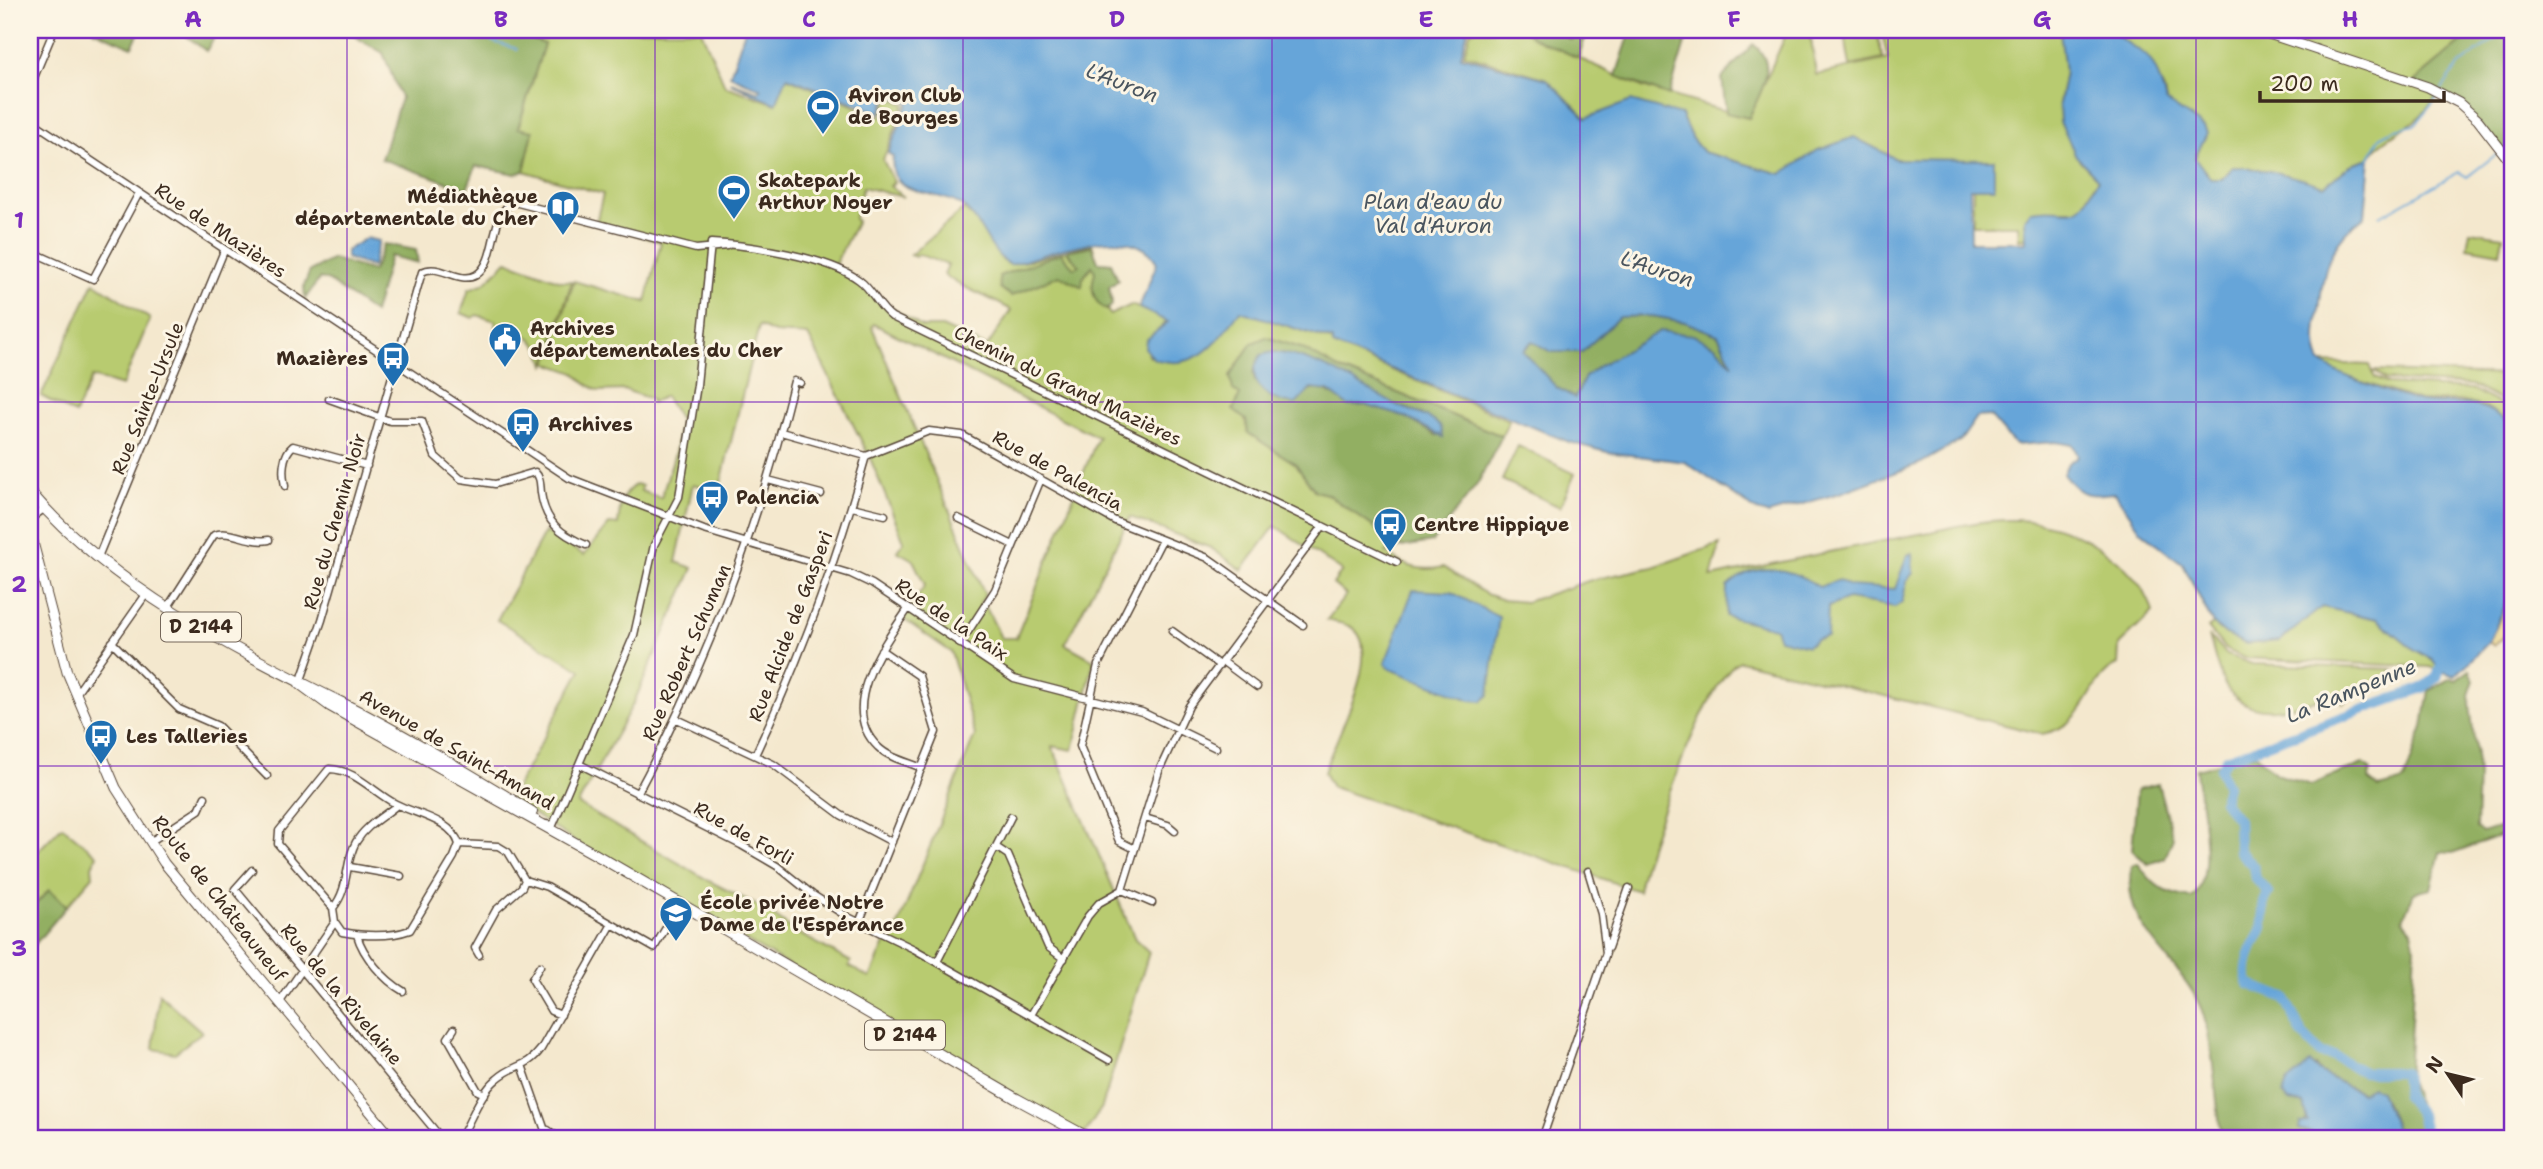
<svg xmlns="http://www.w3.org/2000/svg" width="2543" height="1169" font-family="'Shantell Sans',sans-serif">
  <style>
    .green { fill: #b8cb6f; stroke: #7a7a46; stroke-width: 2; fill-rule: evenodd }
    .forest { fill: #92af62; stroke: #666c40; stroke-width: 2; fill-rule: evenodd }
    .sand { fill: #eeda9e; stroke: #94825e; stroke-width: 2 }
    .water { fill: #66a5d9; stroke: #50687c; stroke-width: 2; fill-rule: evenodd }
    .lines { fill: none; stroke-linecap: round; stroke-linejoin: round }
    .stream { stroke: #66a5d9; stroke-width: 2 }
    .river { stroke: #66a5d9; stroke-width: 10 }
    .street-casing { stroke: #574638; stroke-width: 9 }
    .secondary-casing { stroke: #574638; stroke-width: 11 }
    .primary-casing { stroke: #574638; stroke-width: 12 }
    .street { stroke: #fff; stroke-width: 6 }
    .secondary { stroke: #fff; stroke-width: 9 }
    .primary { stroke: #fff; stroke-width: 10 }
    .grid { fill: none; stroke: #7b2cbf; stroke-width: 2; stroke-opacity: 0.55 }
    .labels { text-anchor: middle; stroke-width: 6; stroke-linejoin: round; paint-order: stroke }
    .shield { fill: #fcf5e5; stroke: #75675a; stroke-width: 2 }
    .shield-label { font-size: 18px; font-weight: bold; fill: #3b2a1e }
    .poi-label { font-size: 19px; font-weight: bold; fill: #3b2a1e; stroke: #fcf5e5; text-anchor: start }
    .street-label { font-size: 19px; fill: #3b2a1e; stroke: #fcf5e5 }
    .water-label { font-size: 21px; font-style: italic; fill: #4a555f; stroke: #fcf5e5 }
    .neatline { fill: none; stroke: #7b2cbf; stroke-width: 2.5 }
    .grid-label { font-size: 23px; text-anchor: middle; font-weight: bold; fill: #7b2cbf }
  </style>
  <rect width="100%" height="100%" fill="#fcf5e5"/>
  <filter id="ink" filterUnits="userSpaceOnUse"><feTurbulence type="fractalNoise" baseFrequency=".0143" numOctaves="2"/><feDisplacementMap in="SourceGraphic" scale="14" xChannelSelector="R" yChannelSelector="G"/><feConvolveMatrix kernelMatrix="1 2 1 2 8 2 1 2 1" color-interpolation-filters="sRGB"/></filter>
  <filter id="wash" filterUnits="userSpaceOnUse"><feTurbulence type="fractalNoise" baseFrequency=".00686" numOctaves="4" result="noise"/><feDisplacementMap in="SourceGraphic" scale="28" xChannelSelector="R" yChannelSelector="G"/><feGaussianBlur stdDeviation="1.57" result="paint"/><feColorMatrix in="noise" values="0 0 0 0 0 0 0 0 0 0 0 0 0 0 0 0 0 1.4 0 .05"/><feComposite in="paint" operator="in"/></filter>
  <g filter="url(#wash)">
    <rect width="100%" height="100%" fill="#f4e8ce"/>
    <path class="green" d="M511,30H701L725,86L776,104L786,77L881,117L889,97L905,104L883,160L894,182L890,186L903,197L863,187L854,219L857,221L833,268L851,276L873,296L922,327H942L987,347L1011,310C994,299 954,285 944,274L948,265L918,254L916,257L910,255L964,209L977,221L1003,261L1023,262L1092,244L1098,262L1111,263L1118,280L1109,287L1112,301L1107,309L1110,315L1131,305L1168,319C1161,333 1141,336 1148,355C1189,375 1218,343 1239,310L1333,341V345L1509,420L1502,436L1337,368L1301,348L1252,343L1230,376L1240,395L1248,433L1296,464L1315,491L1327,494L1402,547L1386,552C1403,567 1422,572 1443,567L1486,594L1503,600L1526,602L1591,580L1653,567L1720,544L1711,577C1782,562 1854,546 1925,533C1954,527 1985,519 2015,520C2069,521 2137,559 2153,612L2119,645L2118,665C2087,677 2090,726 2042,734L1740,661C1709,672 1643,855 1638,891L1332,787L1324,773C1331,744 1390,646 1349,626C1342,623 1334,622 1327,620L1346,595L1333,584L1342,571L1275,526L1242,570L1211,548L1130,517L1065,644L1094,660L1073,750L1052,746L1135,939L1149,952L1102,1107L1084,1135L593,853L510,799L581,670L497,620L545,532L584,555L609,524L618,525C620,507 620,493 637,484L642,486L641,491L661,498L675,453L680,420L665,396L651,403V399L625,390L599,391L586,384L575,373L547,363L574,281L646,302L661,242L596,223L603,194L524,171L533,132L518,129L544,44ZM874,324L1098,437L1016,638H1001L988,611L980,603L985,595L872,327ZM759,326L775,333L808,335L870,458L904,541L897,551L913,560L925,585L902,618L951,652L975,735L895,933L885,943L870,978L849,966L851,962L796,932L765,909L713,883L578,804L634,702L693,568L676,562L693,484L719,491Z
      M1471,30H1525L1532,37L1642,87L1749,118L1788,30L1810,32L1816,75L1888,59L1881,30H2060L2065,72L2059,104L2081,162L2098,179L2080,210H2039L2027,229L2026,238L2019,239L2018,225H1973V188H1994L1921,161L1896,159L1854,137L1781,174L1703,152L1692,139L1681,115L1586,118L1547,79L1464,54Z
      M1844,30H1876L1883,59L1850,66Z
      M2111,30H2257L2297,43L2302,30H2476L2415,81L2439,92C2432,104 2424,114 2413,122C2397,134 2379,140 2370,158L2354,163L2324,186C2293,176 2266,168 2233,167L2222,179H2211L2194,158L2207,133L2166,101L2164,90L2142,52L2127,46Z
      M2470,231L2503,236L2500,253L2467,247Z
      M507,261L561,281H572L545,365L540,349L531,338L512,329L511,331L495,326L496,321L477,315L473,318L461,313L469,289L485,283Z
      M94,282L150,319L122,386L92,377L75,414L41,396Z
      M2321,363L2370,365L2375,378L2388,384L2471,389L2513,411V425L2485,407L2459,401H2420L2335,373Z
      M2374,371L2513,375V407L2471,385L2385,380Z
      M1518,446L1575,474L1560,507L1502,480Z
      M2322,607L2377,619L2415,650L2432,659L2441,671L2430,667L2244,658L2225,649L2208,628L2213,624L2226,635Z
      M2209,636L2227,655L2252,664L2393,669L2386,678L2343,703L2338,694C2300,702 2256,727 2227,688C2218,675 2214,652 2209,636Z
      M62,826L97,855L92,866L93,876L67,906L49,890L30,910V859Z
      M159,994L202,1032L175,1053L153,1049Z"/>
    <path class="forest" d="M93,30H140L132,47Z
      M179,30H207L213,40L206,51Z
      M344,30H511L544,44L518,128L533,131L524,171L515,174L476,166L467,189L381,159L401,98L383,53Z
      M1525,30H1565V37L1571,40L1576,30H1588L1578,58L1532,37Z
      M1631,30H1689L1669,96L1616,76Z
      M2476,30H2513V146L2504,153L2460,103L2414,82Z
      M1753,44C1780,66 1760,91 1749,118L1726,113L1722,78Z
      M384,244L416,250L418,263L390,256L374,313L329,281L320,278L305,299L304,286L310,271L333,259L373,271Z
      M1092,246L1098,262L1111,263L1118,280L1109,287L1112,305L1106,310C1092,301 1090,288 1095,272L1092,266L1083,278L1082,287L1059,275L1011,296L1000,288L999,276L1061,253L1074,268L1079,265L1066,251Z
      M1652,316L1685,322L1718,335L1733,366L1715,346L1585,377L1575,398L1556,387L1522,351L1532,341L1551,352H1582L1619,317Z
      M1266,337L1301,348L1337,368L1502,436L1478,483L1432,542L1402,547L1327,494L1315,491L1296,464L1248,433L1246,420L1233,410L1240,395L1233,390L1230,376L1252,343ZM1273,352L1302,358L1394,404L1420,413L1437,436L1405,417L1365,405L1354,406L1319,388L1306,392L1264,391L1255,381L1253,372Z
      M2470,670L2474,680L2469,695L2478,773L2476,828L2482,833L2513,823V831L2452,853L2440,852L2431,889L2414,893L2403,919L2412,930L2415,946L2408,1079L2431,1139H2400L2385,1100L2372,1088L2361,1093L2319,1072L2316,1066H2307L2297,1078L2299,1101L2304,1103L2309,1117L2299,1129L2312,1133L2316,1139H2222C2215,1102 2214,1037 2200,1006C2178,956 2118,928 2132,865L2138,863C2153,886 2164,894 2192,898C2218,875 2199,802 2196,769L2256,754L2276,774L2311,785L2363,764L2371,770L2369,780L2379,788L2404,781L2423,727L2429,690L2451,678L2456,680Z
      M2158,784L2173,838L2165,858L2148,864L2132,850L2137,789Z
      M49,890L67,906L30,950V910Z"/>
    <path class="sand" d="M2513,588V628L2494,646L2489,642Z"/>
    <path class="water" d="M745,30H1468L1461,56L1547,79L1586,118L1631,101L1681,115L1692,139L1703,152L1781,174L1818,150L1854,137L1896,159L1994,160V188H1970L1971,242H2026L2025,219L2031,211C2073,203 2074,229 2098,179L2076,156L2060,122L2059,104L2065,72L2060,30H2111C2121,40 2130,45 2142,52C2157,62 2161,86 2166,101L2204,127L2207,133L2195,158L2211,179H2222L2233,167C2266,168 2293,176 2324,186L2354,163L2370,158L2365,216C2333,239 2324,263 2320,302C2318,320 2312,343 2320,360C2326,372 2400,396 2417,401C2438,406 2460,400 2481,407C2492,410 2503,419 2513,425V588L2489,642L2455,676L2441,671L2432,659L2415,650L2377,619L2322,607L2280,641L2246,644L2226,635L2213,624L2183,564L2141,531L2115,493C2088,496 2081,497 2063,474L2068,463L2078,456L2073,445L2055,442L2015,445L1990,416L1977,417L1961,440L1921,463L1840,493L1768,514L1757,511L1685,462L1607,452L1569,442L1333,345L1332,340L1240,311C1218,340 1198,373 1154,359L1145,348L1146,340L1168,322L1139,308L1157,263C1133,217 1046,256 1010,265C986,251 982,216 957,203C934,190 887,197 893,157L888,153L909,102L888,94L880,113L787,77L776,104L730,82L759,92L761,89L730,75ZM1652,316L1685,322L1718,335L1733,365L1715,346L1693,335L1660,331L1599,366L1585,377L1575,398L1556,387L1523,351L1532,341L1551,352H1582L1619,317Z
      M366,238L379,241L372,267L346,258V251Z
      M1273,352C1315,356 1356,383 1392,403C1409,412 1427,413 1441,427L1443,437L1405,417L1365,405L1348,406L1328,391L1311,389L1296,404C1269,403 1242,381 1261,355Z
      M1912,553L1913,573L1907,581L1902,602L1895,607L1848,599L1828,607L1827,637L1816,639L1807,646L1779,639L1775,628L1726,616L1727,587C1755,560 1790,567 1819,587L1839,580L1850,586L1895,589L1907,555Z
      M1413,590L1451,592L1499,617L1489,695L1482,701L1470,700L1390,669L1385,663Z
      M2310,1063L2319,1072L2361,1093L2372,1087L2380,1091L2400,1139H2316L2312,1133L2299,1129L2300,1123L2308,1122L2304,1104L2289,1101L2283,1094L2287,1083Z"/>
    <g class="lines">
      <path class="stream" d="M455,30L517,49
        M2442,89L2459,65L2508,30
        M2506,147L2513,141
        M2369,160L2380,137L2395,129L2415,125L2438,97
        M2380,216L2459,172L2467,177L2498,153"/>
      <path class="river" d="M2426,1139L2420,1114L2406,1096L2404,1072H2363L2334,1056L2321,1054L2302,1034L2285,998L2248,984C2243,963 2253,947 2261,930C2268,915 2257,910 2269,893L2256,879L2254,867L2239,851L2238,820L2223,801L2227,786L2220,770L2226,759L2423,688L2437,677L2443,660"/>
    </g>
  </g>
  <g filter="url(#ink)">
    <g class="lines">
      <defs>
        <path id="street" d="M30,87L54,30
          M30,120L569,478L704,530L851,574L872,584L1014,679L1142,712L1216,748
          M30,251L93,279L139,193
          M329,399L390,421H422L435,456L461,479L495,484L535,472C541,478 540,484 541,493C545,522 560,534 586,545
          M781,432L866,456L929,431L962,435L1115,521L1208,558L1303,625
          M768,480L821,494
          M285,486C282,473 282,455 293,446L367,466
          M852,507L885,515
          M958,518L1013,545
          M30,519L45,508
          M98,557L224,251
          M168,607L214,535C231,529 250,544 269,540
          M908,609C884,644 837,708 878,747C889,758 908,762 922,768
          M1172,631L1219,665
          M112,642L179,709L218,726L267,776
          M960,644L995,590L1041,479
          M1222,661L1257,687
          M300,683L322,620L422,272C439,262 459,285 476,275C499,261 488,213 514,202L696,249L727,246
          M76,694L147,593
          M677,719L773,764L841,815L892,842
          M755,755C801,658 837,559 866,456
          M579,764L741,845L777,866L813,895L846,916L914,949L1109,1060
          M637,794C708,662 758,527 794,381L800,383
          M1145,818L1168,825L1175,831
          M545,824L553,825L634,635L654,545L679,497L697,385L711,243C749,245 828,257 859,280C873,290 878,307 892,317L1397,562
          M150,842L199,810L205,797
          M459,844L498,846L508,852L525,880L547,887L654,948L680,904
          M996,847L1008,855L1048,947L1064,959
          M1135,849L1119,841L1080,746L1098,665L1162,540
          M350,867L401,876
          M252,870L235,889L442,1139
          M1122,890L1152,903
          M333,908L278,844L279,831L329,769C355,769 374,793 396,804C417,815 451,819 459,844L454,857L410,930C388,938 364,936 342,932L335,922
          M859,923L936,732L919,676L881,650
          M357,935C363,956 384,980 403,991
          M1608,948L1629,888
          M479,955L475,948L496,910L522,887L525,880
          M937,962L1011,817
          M540,966L532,979L551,1011L561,1015
          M280,1002L335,922L333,908C350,888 344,863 356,842C366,825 383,817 397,805
          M1031,1015L1088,916L1099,903L1122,890L1159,771L1189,706L1323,526
          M454,1029L448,1038L478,1091L485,1094
          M522,1065L548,1139
          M548,1130L560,1139
          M460,1139C471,1120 480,1093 497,1079C515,1063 526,1069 541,1049L612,924
          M683,1139H693
          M1542,1139L1606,953L1601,914L1588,871"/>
        <path id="secondary" d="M2257,30L2428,87L2459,103L2478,120L2513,165
          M30,531L67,672L116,788L164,863L393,1139"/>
        <path id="primary" d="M30,492C112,587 231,648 342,703C407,736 469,774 532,812
          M300,684L330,706L593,853L1017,1099L1091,1139"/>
      </defs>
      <use href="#street" class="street-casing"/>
      <use href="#secondary" class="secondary-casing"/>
      <use href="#primary" class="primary-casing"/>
      <use href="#street" class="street"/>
      <use href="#secondary" class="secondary"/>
      <use href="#primary" class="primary"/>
    </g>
  </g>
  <path class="grid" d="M347,30V1139M655,30V1139M963,30V1139M1272,30V1139M1580,30V1139M1888,30V1139M2196,30V1139M30,402H2513M30,766H2513"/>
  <defs>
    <symbol id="stadium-pin" viewBox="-11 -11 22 30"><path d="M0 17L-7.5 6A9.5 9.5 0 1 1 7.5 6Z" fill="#1f6fb2" stroke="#fcf5e5"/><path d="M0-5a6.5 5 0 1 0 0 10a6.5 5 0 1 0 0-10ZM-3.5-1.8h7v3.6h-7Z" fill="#fff"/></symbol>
    <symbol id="library-pin" viewBox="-11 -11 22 30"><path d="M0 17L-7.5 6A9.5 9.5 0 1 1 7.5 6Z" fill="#1f6fb2" stroke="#fcf5e5"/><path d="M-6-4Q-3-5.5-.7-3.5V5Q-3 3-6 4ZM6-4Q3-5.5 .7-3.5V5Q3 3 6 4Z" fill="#fff"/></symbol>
    <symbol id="civic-pin" viewBox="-11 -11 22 30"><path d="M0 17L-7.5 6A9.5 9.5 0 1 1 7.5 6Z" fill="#1f6fb2" stroke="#fcf5e5"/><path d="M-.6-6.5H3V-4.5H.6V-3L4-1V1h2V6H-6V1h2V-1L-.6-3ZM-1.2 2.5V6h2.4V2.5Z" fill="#fff"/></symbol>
    <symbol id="bus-pin" viewBox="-11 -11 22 30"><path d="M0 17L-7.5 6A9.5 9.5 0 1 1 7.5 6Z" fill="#1f6fb2" stroke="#fcf5e5"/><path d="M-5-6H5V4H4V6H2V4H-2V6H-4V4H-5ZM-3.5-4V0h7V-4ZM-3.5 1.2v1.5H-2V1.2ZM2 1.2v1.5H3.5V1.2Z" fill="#fff"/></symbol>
    <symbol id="school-pin" viewBox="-11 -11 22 30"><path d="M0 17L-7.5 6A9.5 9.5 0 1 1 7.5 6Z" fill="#1f6fb2" stroke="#fcf5e5"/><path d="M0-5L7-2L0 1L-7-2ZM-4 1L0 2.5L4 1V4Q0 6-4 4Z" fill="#fff"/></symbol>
  </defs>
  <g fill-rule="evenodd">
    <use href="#stadium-pin" x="804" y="87" width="38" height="52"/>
    <use href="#stadium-pin" x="715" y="172" width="38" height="52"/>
    <use href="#library-pin" x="544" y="188" width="38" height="52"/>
    <use href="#civic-pin" x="486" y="320" width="38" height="52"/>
    <use href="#bus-pin" x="374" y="339" width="38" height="52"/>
    <use href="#bus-pin" x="504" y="405" width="38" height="52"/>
    <use href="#bus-pin" x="693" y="478" width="38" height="52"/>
    <use href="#bus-pin" x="1371" y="505" width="38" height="52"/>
    <use href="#bus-pin" x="82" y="717" width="38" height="52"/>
    <use href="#school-pin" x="657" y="894" width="38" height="52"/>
  </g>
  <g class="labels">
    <g class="shield">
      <rect x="161" y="612.5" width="80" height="29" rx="5"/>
      <rect x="865" y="1020.5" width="80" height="29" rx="5"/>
    </g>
    <g class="shield-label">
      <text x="201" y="633">D 2144</text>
      <text x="905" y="1041">D 2144</text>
    </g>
    <g class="poi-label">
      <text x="848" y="102">Aviron Club<tspan x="848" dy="22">de Bourges</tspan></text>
      <text x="758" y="187">Skatepark<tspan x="758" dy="22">Arthur Noyer</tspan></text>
      <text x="538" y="203" text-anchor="end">Médiathèque<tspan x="538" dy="22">départementale du Cher</tspan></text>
      <text x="530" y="335">Archives<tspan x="530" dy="22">départementales du Cher</tspan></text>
      <text x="368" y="365" text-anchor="end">Mazières</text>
      <text x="548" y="431">Archives</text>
      <text x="736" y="504">Palencia</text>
      <text x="1414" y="531">Centre Hippique</text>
      <text x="126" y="743">Les Talleries</text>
      <text x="700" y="909">École privée Notre<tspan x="700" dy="22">Dame de l'Espérance</tspan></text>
    </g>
    <g class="street-label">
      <text transform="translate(221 230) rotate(34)" y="7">Rue de Mazières</text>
      <text transform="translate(1068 385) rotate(26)" y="7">Chemin du Grand Mazières</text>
      <text transform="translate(147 398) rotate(-68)" y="7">Rue Sainte-Ursule</text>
      <text transform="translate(1058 470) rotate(29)" y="7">Rue de Palencia</text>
      <text transform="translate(334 521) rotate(-74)" y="7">Rue du Chemin Noir</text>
      <text transform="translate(952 619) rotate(34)" y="7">Rue de la Paix</text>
      <text transform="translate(790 626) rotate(-69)" y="7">Rue Alcide de Gasperi</text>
      <text transform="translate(686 652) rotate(-66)" y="7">Rue Robert Schuman</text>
      <text transform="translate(457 749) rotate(30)" y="7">Avenue de Saint-Amand</text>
      <text transform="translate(744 833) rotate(29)" y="7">Rue de Forli</text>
      <text transform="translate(220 898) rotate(52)" y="7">Route de Châteauneuf</text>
      <text transform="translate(342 994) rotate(50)" y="7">Rue de la Rivelaine</text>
    </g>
    <g class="water-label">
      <text transform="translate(1122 83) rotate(21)" y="7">L'Auron</text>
      <text x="1433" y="209">Plan d'eau du<tspan x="1433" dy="24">Val d'Auron</tspan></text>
      <text transform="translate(1657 269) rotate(18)" y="7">L'Auron</text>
      <text transform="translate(2351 691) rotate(-22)" y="7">La Rampenne</text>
    </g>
  </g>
  <rect width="2543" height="1169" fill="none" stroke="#fcf5e5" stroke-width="77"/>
  <g transform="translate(2448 1074) rotate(305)" stroke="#fcf5e5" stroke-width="5" paint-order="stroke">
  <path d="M0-5L12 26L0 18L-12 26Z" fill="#3b2a1e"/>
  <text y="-10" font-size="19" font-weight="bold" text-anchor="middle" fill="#3b2a1e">N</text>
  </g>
  <path d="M2260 91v10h184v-10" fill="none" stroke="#3b2a1e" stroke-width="3.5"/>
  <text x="2270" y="91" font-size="21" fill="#3b2a1e" stroke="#fcf5e5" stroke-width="5" paint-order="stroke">200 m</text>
  <rect x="38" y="38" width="2466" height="1092" class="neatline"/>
  <g class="grid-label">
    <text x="193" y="27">A</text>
    <text x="501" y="27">B</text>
    <text x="809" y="27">C</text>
    <text x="1117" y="27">D</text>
    <text x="1426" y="27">E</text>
    <text x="1734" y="27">F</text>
    <text x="2042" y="27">G</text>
    <text x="2350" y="27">H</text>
    <text x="19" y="228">1</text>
    <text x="19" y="592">2</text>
    <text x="19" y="956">3</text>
  </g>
</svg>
